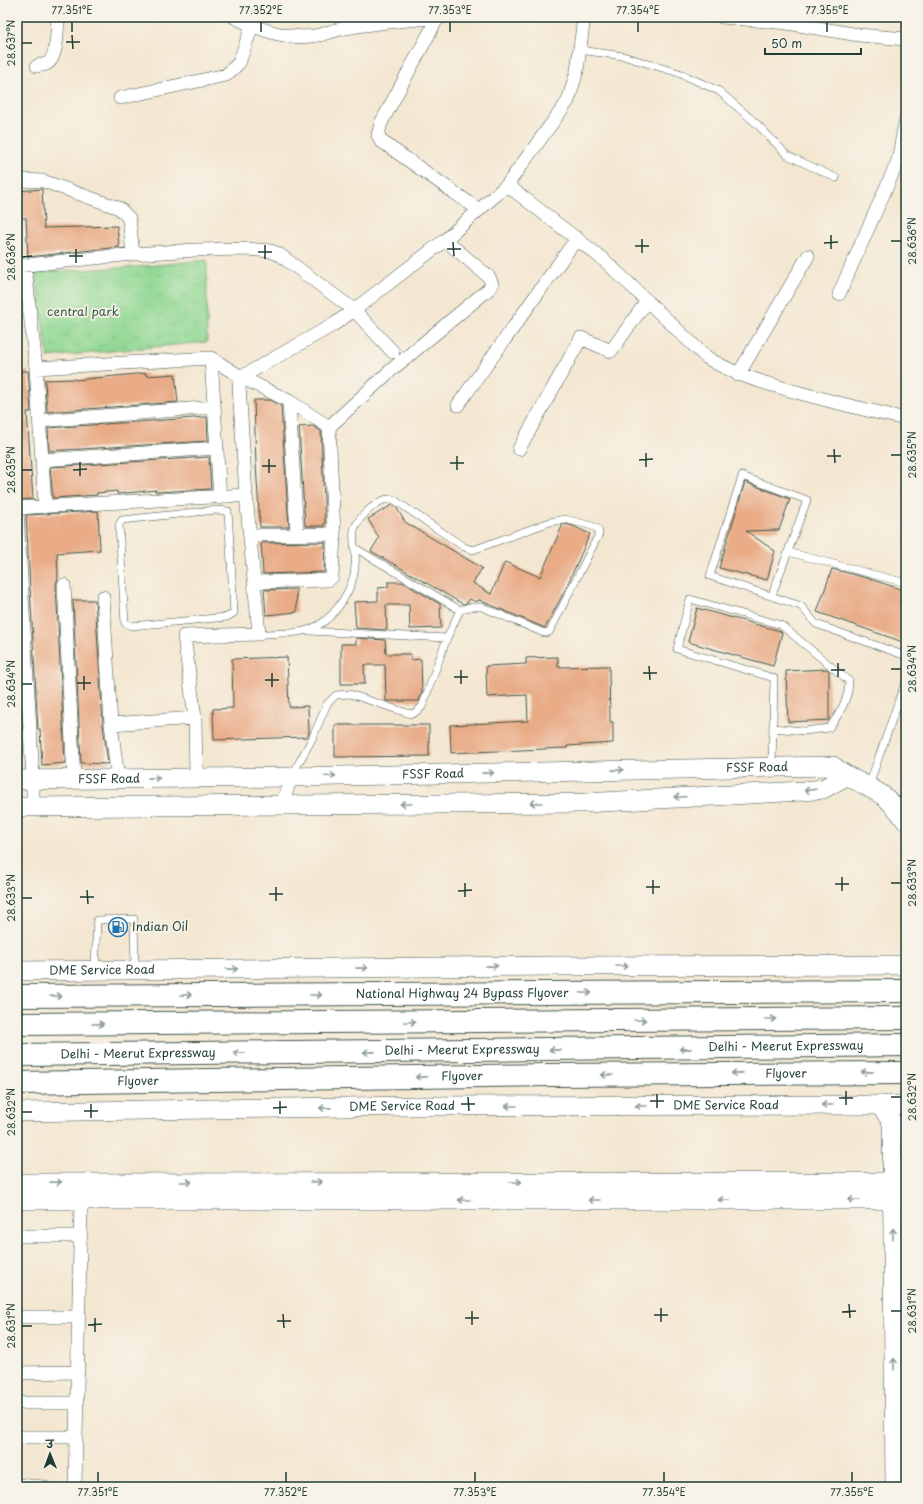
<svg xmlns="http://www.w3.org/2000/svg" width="923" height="1504" font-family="'Playpen Sans','Playpen Sans Deva',sans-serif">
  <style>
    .grass { fill: url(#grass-tufts); stroke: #588a64 }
    .building { fill: #e9ac87 }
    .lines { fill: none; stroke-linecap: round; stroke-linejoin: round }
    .lane-casing { stroke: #3f564c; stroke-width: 8 }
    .street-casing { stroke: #3f564c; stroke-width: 14 }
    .secondary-casing { stroke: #3f564c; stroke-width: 20 }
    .highway-casing { stroke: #3f564c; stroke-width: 24 }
    .lane { stroke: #fff; stroke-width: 7 }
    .street { stroke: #fff; stroke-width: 13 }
    .secondary { stroke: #fff; stroke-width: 19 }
    .highway { stroke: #fff; stroke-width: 22 }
    .oneway { stroke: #8f9e9a }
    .ticks { fill: none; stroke: #1f3d34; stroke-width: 1.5 }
    .labels { text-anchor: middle; stroke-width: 3.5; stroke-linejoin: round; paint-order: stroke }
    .park-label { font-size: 12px; fill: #365c47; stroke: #f7f3e8 }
    .street-label { font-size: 12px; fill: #1f3d34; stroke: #f7f3e8 }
    .poi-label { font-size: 12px; fill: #1f3d34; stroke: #f7f3e8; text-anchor: start }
    .neatline { fill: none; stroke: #1f3d34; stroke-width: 1.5 }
    .ticks-label { font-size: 10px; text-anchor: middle; fill: #1f3d34 }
  </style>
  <defs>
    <pattern id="grass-tufts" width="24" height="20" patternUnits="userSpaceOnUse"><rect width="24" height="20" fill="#91d893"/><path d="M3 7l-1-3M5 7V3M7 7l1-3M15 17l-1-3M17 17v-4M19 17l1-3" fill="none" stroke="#7dba7f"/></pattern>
  </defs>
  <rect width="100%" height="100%" fill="#f7f3e8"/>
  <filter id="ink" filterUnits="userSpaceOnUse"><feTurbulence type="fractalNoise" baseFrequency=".025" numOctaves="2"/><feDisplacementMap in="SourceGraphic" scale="8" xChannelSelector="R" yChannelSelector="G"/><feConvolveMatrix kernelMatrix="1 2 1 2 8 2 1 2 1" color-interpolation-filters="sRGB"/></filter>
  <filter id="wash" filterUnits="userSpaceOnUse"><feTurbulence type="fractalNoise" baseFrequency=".012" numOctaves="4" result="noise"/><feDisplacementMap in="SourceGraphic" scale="16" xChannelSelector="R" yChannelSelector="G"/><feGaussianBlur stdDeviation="0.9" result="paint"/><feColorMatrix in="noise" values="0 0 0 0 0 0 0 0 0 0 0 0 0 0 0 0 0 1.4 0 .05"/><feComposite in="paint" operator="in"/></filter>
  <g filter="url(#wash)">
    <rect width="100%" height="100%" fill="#f4e7d2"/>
    <path class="grass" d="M207,260V342L48,357L35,272L136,267Z"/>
    <g id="blocks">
      <path class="building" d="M42,189L44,228L117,226L119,247L28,257L26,218H17V191Z
        M17,371H28L31,412H27L33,499L17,500Z
        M146,373V376L175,374L178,402L47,412L45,380L74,379L75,380Z
        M254,400H270L281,406L289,527H260L256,465Z
        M207,417L208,441L49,451L48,428Z
        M313,426L321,431L325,523H324V526H305L299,427Z
        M209,457L211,489L156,492V490L117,494V491L97,493V495L53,498L50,467Z
        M745,482L790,499L779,530L746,531L775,551L767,580L719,568Z
        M392,505L396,507L405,522L482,568L473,583L491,594L505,562L540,577L563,524L573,526L590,534L565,590L545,628L479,600L476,602L470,599L467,603L463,604L371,551L379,538L368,519Z
        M98,511L100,550L57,553L58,577L56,585L65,763L42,765L40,729H38L26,515Z
        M325,542L324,572L263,574L261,543Z
        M832,569L867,578L906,591V643L817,612Z
        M388,582H402L440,604L441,628L410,629L409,605H386L387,630L356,628L354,602L378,601V588L388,587Z
        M296,589L297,612L266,615L264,590Z
        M73,600H95L103,725L108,764L81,763Z
        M697,608L780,631L782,633L773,666L688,642Z
        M356,638L385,640L386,654H411V660L421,659L422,692L419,701H386L385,665H364L365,684H341V644H356Z
        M17,656L22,729L17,730Z
        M287,657L289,707L308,706L309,733L307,737L214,740L213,709L233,708L232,659Z
        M558,657V667L609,666L610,722H613V743L567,746V748L451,753L450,725L528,721L527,695L487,697L486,666L526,664V658Z
        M827,669L829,671V720L788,722L786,671Z
        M335,725H429V756L335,757Z"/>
    </g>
  </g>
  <g filter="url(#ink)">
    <use href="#blocks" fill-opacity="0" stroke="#3f564c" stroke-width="1"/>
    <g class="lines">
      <defs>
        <path id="lane" d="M580,50L623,56L679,73L719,91L757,124L787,155L836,178
          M216,510L228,511L234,613L227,617L131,626L125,623L119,525L122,520Z
          M788,552L906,583
          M772,595L807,500L742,476L710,576L801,606L816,624L906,656
          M309,631L447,638
          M259,634C278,633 300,635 317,626C336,616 354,588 355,566C357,554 352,541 354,530C357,519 374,503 384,500C386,499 390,499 393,499L464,547L473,550L550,522L565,519L592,526L598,529L599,534L551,629L549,632L544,633L482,607H471L460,610L355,548
          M772,767L774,678L677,649L690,599L781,625L849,681C849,699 840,714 829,728L804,731L773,728
          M292,775L312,739L327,704L336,695L350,694L407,713L413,714L422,707L447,638L460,610
          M869,785L906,680
          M95,970L97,920L134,919L135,969"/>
        <path id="street" d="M234,17C261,30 289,41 319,35C328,33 337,29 346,28C378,22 411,20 443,17
          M438,17L381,123L378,135L381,141L479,210
          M722,17L787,23L859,35L906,39
          M37,66C39,65 43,65 46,64C58,59 57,29 58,17
          M120,98L226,75L239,63L252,26
          M17,180L43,181L119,208L129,218L133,254
          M507,185L604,260L706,357C728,371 750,379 776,386C818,399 862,409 906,419
          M17,266L133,254L196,250L246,249L271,251L280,255L354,310L393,352
          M25,267L36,368L45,507
          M839,294L898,161L906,118
          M211,358L220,498
          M36,368L211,358L241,377L289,401L329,427
          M738,375L808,256
          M289,401L297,534
          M458,405L577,238
          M39,421L214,407
          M519,449L581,338L611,351L647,301
          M42,460L217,448
          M17,508L246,495
          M17,513L33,779V807
          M251,535L334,534
          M255,582L328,580L332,577L334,534L329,427L390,371L490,288L492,284L489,277L445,240
          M64,585L74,779
          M103,597L111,724L118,779
          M111,724L195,718
          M196,778L195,718L184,636L259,634L246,495L239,386L241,377L333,325L354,310L445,240L507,185L568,101L577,71L584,17
          M282,805L291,777
          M17,1236H81
          M17,1317H79
          M17,1373L78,1372
          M17,1403H77
          M17,1437H76
          M17,1485L44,1487
          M75,1487L81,1200"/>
        <g id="secondary">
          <path id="s1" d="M17,780L291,777L833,766C849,779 866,784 882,795C892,802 899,811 906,821"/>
          <path d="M17,807L584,803L803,791L823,789L846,776"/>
          <path id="s2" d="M17,971L552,966L906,965"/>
          <path d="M880,1105L892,1122L895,1487"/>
          <path id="s3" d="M17,1112L411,1106L906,1105"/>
          <path d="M17,1183L893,1182"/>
          <path d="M17,1200H893"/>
        </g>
        <g id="highway">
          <path id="s4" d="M17,996L906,991"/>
          <path d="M17,1024L906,1018"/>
          <path id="s5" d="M17,1055L906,1045"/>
          <path id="s6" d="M17,1083L549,1075L906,1073"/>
        </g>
      </defs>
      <use href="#lane" class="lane-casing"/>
      <use href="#street" class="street-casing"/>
      <use href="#secondary" class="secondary-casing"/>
      <use href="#highway" class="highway-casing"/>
      <use href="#lane" class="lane"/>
      <use href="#street" class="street"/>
      <use href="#secondary" class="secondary"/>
      <use href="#highway" class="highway"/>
    </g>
    <defs><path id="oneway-shaft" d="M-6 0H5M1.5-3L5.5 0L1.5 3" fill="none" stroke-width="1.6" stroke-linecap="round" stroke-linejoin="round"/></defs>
    <g class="oneway">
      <use href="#oneway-shaft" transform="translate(618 770) rotate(-1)"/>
      <use href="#oneway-shaft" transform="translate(488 773) rotate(-1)"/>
      <use href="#oneway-shaft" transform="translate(330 776) rotate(-1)"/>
      <use href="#oneway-shaft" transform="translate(154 778) rotate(-1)"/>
      <use href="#oneway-shaft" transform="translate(810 790) rotate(173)"/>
      <use href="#oneway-shaft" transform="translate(680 797) rotate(177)"/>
      <use href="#oneway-shaft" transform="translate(536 803) rotate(180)"/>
      <use href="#oneway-shaft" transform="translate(406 804) rotate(180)"/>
      <use href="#oneway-shaft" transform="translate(492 966) rotate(-1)"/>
      <use href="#oneway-shaft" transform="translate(622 966)"/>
      <use href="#oneway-shaft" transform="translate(362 968) rotate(-1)"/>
      <use href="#oneway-shaft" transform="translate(232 969) rotate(-1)"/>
      <use href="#oneway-shaft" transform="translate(586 993)"/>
      <use href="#oneway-shaft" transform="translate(186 995)"/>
      <use href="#oneway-shaft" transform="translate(316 995)"/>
      <use href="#oneway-shaft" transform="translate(56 996)"/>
      <use href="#oneway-shaft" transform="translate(770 1019)"/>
      <use href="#oneway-shaft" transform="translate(640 1020)"/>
      <use href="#oneway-shaft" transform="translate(410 1022)"/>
      <use href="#oneway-shaft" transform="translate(98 1024)"/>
      <use href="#oneway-shaft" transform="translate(685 1049) rotate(179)"/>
      <use href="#oneway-shaft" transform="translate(555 1050) rotate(179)"/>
      <use href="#oneway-shaft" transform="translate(369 1052) rotate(179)"/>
      <use href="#oneway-shaft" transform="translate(239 1053) rotate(179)"/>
      <use href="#oneway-shaft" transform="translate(867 1072) rotate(179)"/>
      <use href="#oneway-shaft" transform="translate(737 1073) rotate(179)"/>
      <use href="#oneway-shaft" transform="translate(607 1075) rotate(180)"/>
      <use href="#oneway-shaft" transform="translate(421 1077) rotate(179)"/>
      <use href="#oneway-shaft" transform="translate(827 1105) rotate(180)"/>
      <use href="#oneway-shaft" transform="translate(511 1106) rotate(180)"/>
      <use href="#oneway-shaft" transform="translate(641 1106) rotate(180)"/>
      <use href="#oneway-shaft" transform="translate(325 1108) rotate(179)"/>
      <use href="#oneway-shaft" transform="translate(56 1182) rotate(-1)"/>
      <use href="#oneway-shaft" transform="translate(186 1182)"/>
      <use href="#oneway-shaft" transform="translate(316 1182)"/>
      <use href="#oneway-shaft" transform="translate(516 1182)"/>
      <use href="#oneway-shaft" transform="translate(464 1200) rotate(180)"/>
      <use href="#oneway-shaft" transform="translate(594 1200) rotate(180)"/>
      <use href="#oneway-shaft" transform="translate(724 1200) rotate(-180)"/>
      <use href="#oneway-shaft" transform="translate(854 1200) rotate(-180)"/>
      <use href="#oneway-shaft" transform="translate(893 1234) rotate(-90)"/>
      <use href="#oneway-shaft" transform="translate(894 1364) rotate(-90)"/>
    </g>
  </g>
  <path class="ticks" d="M72,22V32M261,22V32M450,22V32M638,22V32M827,22V32M72,35L73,49M66,42H80M22,43H32M831,235V249M642,239V253M891,241H901M453,242L454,256M824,243L838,242M265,245V259M635,246H649M76,249V263M447,249H461M258,252H272M69,256H83M22,257L32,256M834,449L835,463M646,453V467M891,455H901M457,456V470M827,456H841M269,459V473M639,460L653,459M80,462V476M450,463H464M262,466H276M22,470H32M73,470L87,469M838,663V677M649,666L650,680M891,669H901M461,670V684M831,670H845M272,673V687M643,673H657M84,676V690M454,677H468M265,680H279M77,683H91M22,684H32M842,877V891M653,880V894M465,883V897M891,883H901M835,884H849M276,887V901M646,887H660M87,890L88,904M458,891L472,890M269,894H283M80,897H94M22,898H32M846,1091V1105M657,1094V1108M468,1097L469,1111M891,1097H901M839,1098H853M280,1101V1114M650,1101H664M91,1104V1118M461,1104H475M273,1108L287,1107M84,1111H98M22,1112H32M849,1304L850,1318M661,1308V1322M472,1311V1325M891,1311H901M842,1312L856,1311M283,1314L284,1328M654,1315H668M95,1318V1332M465,1318H479M277,1321H291M88,1325L102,1324M22,1326H32M98,1472V1482M286,1472V1482M475,1472V1482M664,1472V1482M852,1472V1482"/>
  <defs>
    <symbol id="fuel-ring" viewBox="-11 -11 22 22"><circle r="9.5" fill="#f7f3e8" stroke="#1f6fb2" stroke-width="1.5"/><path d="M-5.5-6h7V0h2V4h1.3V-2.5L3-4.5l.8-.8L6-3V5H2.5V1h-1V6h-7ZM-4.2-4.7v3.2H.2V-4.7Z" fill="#1f6fb2"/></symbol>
  </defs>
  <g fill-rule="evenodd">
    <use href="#fuel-ring" x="107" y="916" width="22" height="22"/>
  </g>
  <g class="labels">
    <g class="park-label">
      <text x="83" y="316">central park</text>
    </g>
    <g class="street-label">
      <text dy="4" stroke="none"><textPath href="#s1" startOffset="740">FSSF Road</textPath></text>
      <text dy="4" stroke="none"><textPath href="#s1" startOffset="416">FSSF Road</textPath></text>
      <text dy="4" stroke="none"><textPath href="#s1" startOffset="92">FSSF Road</textPath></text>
      <text dy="4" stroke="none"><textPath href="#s2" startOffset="85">DME Service Road</textPath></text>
      <text dy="4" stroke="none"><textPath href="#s4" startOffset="445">National Highway 24 Bypass Flyover</textPath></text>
      <text dy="4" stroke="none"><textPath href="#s5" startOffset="769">Delhi - Meerut Expressway</textPath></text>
      <text dy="4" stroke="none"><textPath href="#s5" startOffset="445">Delhi - Meerut Expressway</textPath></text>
      <text dy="4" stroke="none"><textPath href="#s5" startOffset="121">Delhi - Meerut Expressway</textPath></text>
      <text dy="4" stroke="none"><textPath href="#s6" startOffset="769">Flyover</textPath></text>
      <text dy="4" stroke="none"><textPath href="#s6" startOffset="445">Flyover</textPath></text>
      <text dy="4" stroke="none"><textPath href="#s6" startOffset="121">Flyover</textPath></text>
      <text dy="4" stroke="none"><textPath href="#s3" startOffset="709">DME Service Road</textPath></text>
      <text dy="4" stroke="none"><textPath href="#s3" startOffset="385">DME Service Road</textPath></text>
    </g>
    <g class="poi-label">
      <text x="132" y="931">Indian Oil</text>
    </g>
  </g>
  <rect width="923" height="1504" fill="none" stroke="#f7f3e8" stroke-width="44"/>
  <g transform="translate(50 1454) rotate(359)" stroke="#f7f3e8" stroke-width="3" paint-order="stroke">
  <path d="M0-3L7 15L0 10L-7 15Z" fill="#1f3d34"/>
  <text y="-6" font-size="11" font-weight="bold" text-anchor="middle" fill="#1f3d34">उ</text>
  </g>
  <path d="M765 48v6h96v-6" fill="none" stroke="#1f3d34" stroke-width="2"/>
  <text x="771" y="48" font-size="12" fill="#1f3d34" stroke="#f7f3e8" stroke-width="3" paint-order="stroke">50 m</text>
  <rect x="22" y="22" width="879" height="1460" class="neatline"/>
  <g class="ticks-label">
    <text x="72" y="14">77.351°E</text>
    <text x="261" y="14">77.352°E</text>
    <text x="450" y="14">77.353°E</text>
    <text x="638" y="14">77.354°E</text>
    <text x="827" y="14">77.355°E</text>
    <text transform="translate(11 43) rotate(-90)" y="4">28.637°N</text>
    <text transform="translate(912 241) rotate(-90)" y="4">28.636°N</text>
    <text transform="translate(11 257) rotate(-90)" y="4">28.636°N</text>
    <text transform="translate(912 455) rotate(-90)" y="4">28.635°N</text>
    <text transform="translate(11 470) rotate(-90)" y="4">28.635°N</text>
    <text transform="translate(912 669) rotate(-90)" y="4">28.634°N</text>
    <text transform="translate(11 684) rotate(-90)" y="4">28.634°N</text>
    <text transform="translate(912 883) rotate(-90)" y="4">28.633°N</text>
    <text transform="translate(11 898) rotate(-90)" y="4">28.633°N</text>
    <text transform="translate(912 1097) rotate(-90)" y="4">28.632°N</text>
    <text transform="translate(11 1112) rotate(-90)" y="4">28.632°N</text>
    <text transform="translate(912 1311) rotate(-90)" y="4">28.631°N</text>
    <text transform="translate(11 1326) rotate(-90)" y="4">28.631°N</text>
    <text x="98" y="1496">77.351°E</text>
    <text x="286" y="1496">77.352°E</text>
    <text x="475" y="1496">77.353°E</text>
    <text x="664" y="1496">77.354°E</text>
    <text x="852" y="1496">77.355°E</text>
  </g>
</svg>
